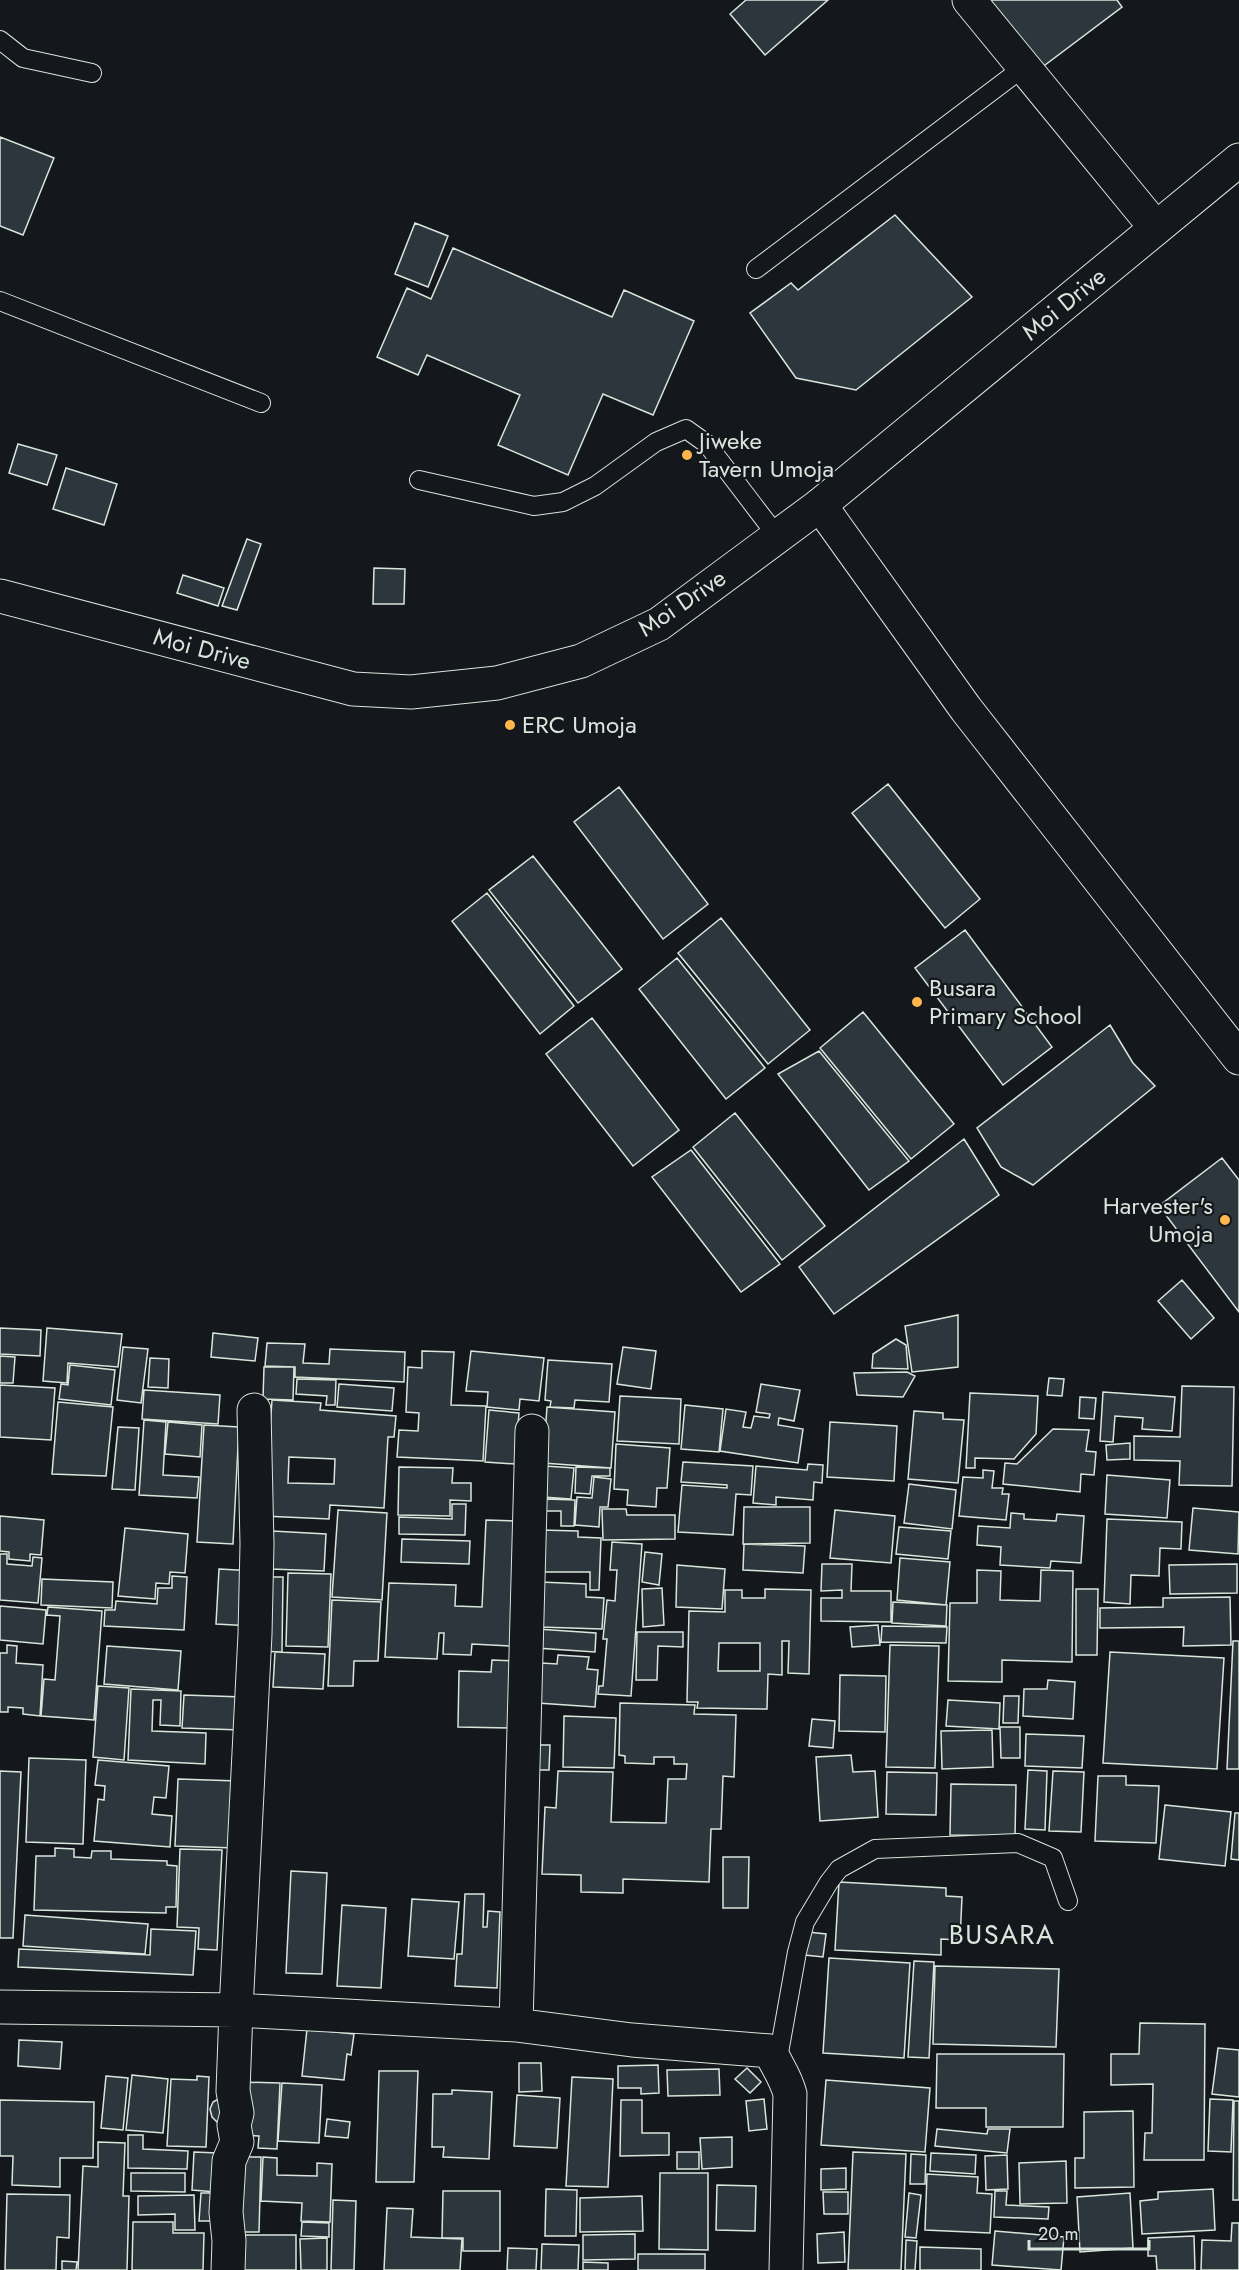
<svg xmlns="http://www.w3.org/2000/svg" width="1239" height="2270" font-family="Jost,sans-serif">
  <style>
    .building { fill: #2c363c; stroke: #d8e6dc; stroke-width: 1.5; fill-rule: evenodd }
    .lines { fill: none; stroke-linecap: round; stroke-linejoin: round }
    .lane-casing { stroke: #d8e6dc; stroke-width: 20 }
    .street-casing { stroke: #d8e6dc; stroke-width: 35 }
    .secondary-casing { stroke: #d8e6dc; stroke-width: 35 }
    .lane { stroke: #14181c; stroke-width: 18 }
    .street { stroke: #14181c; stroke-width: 33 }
    .secondary { stroke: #14181c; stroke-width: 33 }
    .poi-dot { fill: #ffb74d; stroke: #14181c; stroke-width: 2 }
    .labels { text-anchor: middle; stroke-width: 4.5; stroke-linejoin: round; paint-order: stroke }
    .street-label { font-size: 24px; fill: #d8e6dc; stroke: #14181c }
    .poi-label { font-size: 24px; fill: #d8e6dc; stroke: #14181c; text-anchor: start }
    .quarter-label { font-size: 27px; letter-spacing: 1.5px; fill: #d8e6dc; stroke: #14181c }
  </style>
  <rect width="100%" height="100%" fill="#14181c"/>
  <path class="building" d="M746,0H828L765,55L730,14Z
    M985,0H1117L1122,7L1041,68Z
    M0,137L54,158L23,235L0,226Z
    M895,215L972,297L856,390L796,378L750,313L791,283L798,290Z
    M415,223L448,236L428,287L395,274Z
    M453,248L612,317L624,290L694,321L653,415L603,394L568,475L498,445L520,395L427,355L418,375L377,357L407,288L431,299Z
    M18,444L57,455L47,485L9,473Z
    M66,468L117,484L104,525L53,509Z
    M247,539L261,544L237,610L222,606Z
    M374,568L405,569L404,604H373Z
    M183,575L224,588L218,606L177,593Z
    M888,784L980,899L945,928L852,813Z
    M619,787L708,904L663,939L574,822Z
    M533,856L622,969L578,1003L489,890Z
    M487,893L574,1006L540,1034L452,921Z
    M721,918L810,1030L768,1064L678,953Z
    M965,930L1052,1047L1003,1085L915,968Z
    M677,958L765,1068L726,1099L639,989Z
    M863,1012L954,1124L911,1159L820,1048Z
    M592,1018L679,1130L633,1166L546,1054Z
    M1110,1025L1133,1063L1155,1086L1033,1185L1001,1167L977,1128Z
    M819,1051L909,1161L869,1190L778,1074Z
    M735,1113L825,1226L782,1260L693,1147Z
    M964,1139L999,1195L834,1314L799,1267Z
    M691,1150L780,1264L741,1292L652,1177Z
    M1222,1158L1239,1180V1312L1159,1206Z
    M1182,1280L1214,1318L1191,1339L1158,1301Z
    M958,1315V1367L912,1372L905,1326Z
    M0,1328L41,1330L40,1356L0,1354Z
    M47,1328L122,1334L118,1367L68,1363L67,1383L43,1381Z
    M213,1333L258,1338L255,1361L211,1357Z
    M896,1339L906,1345L908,1369L872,1368L873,1354Z
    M267,1343L305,1344L303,1363L329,1364L330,1349L405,1352L404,1382L295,1377V1367L265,1366Z
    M123,1347L148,1349L141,1403L117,1400Z
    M623,1347L656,1351L651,1389L617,1384Z
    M422,1351L454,1352L451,1405L486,1406L483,1461L397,1457L399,1430L418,1431L419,1413L406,1412L408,1367L422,1368Z
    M471,1351L544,1358L539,1401L520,1399L519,1410L487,1407L488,1392L466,1391Z
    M0,1356L15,1357L13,1383H0Z
    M150,1358L169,1359L168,1388L148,1387Z
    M548,1360L612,1364L609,1402L575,1400L574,1408L550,1407L551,1401L545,1400Z
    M70,1365L115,1370L111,1405L59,1399L61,1384L68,1385Z
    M264,1367H294L293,1400L263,1399Z
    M907,1372L915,1376L903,1397L857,1395L854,1373Z
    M1049,1378L1064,1379L1062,1396L1047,1395Z
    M297,1379L336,1380L335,1405H326L327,1396L296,1394Z
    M339,1384L394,1388L392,1411L337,1407Z
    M761,1384L800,1390L794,1421L779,1418L778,1425L803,1429L798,1463L720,1451L726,1409L746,1412L743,1427L751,1428L754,1416L769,1418L770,1414L756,1412Z
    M0,1385L55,1388L51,1440L0,1437Z
    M1182,1386L1234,1387L1232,1486L1179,1485L1180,1461L1134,1460V1436L1180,1437Z
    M144,1390L220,1395L218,1424L142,1419Z
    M1103,1392L1175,1397L1172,1431L1142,1429L1143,1418L1115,1416L1113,1442L1100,1441Z
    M970,1393L1038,1396L1036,1434L1014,1459L975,1458V1468H966Z
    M620,1396L681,1399L679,1444L617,1441Z
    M1080,1397L1096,1398L1094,1419L1079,1418Z
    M272,1400L321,1403L320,1410L396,1416L394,1437H388L384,1508L330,1505L329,1519L263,1516L266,1486ZM289,1457L335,1459L334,1484L288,1483Z
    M58,1402L113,1407L106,1476L52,1474Z
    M685,1405L723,1409L719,1452L681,1449Z
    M547,1407L615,1412L611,1468L543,1463Z
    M489,1410L519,1413L515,1464L485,1462Z
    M914,1411L943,1413V1419L964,1420L958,1483L908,1479Z
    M144,1420L166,1422L163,1475L199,1477L197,1498L139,1495Z
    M168,1422L202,1425L200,1457L165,1454Z
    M830,1422L897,1426L894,1481L827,1477Z
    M204,1425L239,1427L233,1544L197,1542Z
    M118,1427L139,1428L135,1490L112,1489Z
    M1053,1429L1089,1430L1086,1451L1096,1452L1094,1475L1081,1474L1080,1492L1003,1484L1005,1463L1017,1464Z
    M1130,1443V1459L1107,1460L1106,1445Z
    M616,1444L670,1448L667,1488H657L656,1507L627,1505L628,1490L614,1489Z
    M683,1462L753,1466L751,1495L736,1494L733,1535L678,1532L682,1485L727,1488V1485L681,1482Z
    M808,1464L823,1465L822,1483L814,1482L813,1500L776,1497V1505L753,1503L756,1466L807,1470Z
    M545,1466L574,1468L571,1499L543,1497Z
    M399,1467L453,1468L452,1483H471V1501L450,1500V1516L398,1515Z
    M576,1467L610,1468V1476H592L590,1494L575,1493Z
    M983,1470L994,1471L992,1488H1003L1002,1494H1009L1006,1520L959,1516L963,1477L983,1478Z
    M1107,1475L1170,1480L1167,1518L1105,1514Z
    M594,1477L611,1479L608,1507H600L599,1527L575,1525L577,1497L592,1498Z
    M909,1484L956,1490L952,1529L904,1523Z
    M545,1499L575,1500L574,1526H561V1511H545Z
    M452,1504H466L465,1535L399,1534V1517L452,1519Z
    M744,1507H810V1543L743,1544Z
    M1193,1508L1239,1512L1238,1554L1189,1550Z
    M602,1509H626L627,1515H675V1539L603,1540Z
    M338,1510L387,1513L382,1600L332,1597Z
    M835,1510L895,1516L891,1563L830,1558Z
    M1011,1513L1024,1514V1519L1056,1521L1057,1514L1084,1516L1081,1563L1051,1561L1050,1568L1000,1565L1001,1547L977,1545L978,1526L1010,1528Z
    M0,1516L44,1520L41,1555L30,1554V1561L9,1559V1552L0,1551Z
    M1107,1519L1182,1522L1181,1549L1160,1548L1159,1576L1131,1575L1130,1604L1104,1602Z
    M486,1520L516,1521L510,1646L472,1644L471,1655L443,1654L444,1633H439L437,1659L385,1657L389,1583L456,1585L455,1606L482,1607Z
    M899,1527L951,1531L948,1559L896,1554Z
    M125,1528L188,1534L185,1573L170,1572L169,1584L156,1583L155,1599L118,1596Z
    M540,1530L578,1531V1537L601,1538L599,1590H590V1572H539Z
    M272,1531L326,1534L324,1571L271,1569Z
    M402,1539L470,1541L469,1564L401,1562Z
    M612,1542L642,1544L631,1696L598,1694L599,1686H603L607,1639H603L607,1600L615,1601L617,1570H610Z
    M744,1544L805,1546L803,1573L743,1570Z
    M645,1552L662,1554L659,1585L642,1582Z
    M0,1554H7V1564L32,1566L33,1557L42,1558L38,1603L0,1600Z
    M900,1558L950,1562L946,1605L897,1600Z
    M822,1564H852L851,1591H891V1622L821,1621V1598H842V1590L821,1591Z
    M1237,1564V1593L1170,1594L1169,1565Z
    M677,1565L725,1569L722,1609L676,1607Z
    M219,1569L255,1571L252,1626L216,1624Z
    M977,1570L1001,1571L1000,1600L1040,1601L1041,1570L1073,1571L1072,1662L1002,1660V1682L948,1681L950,1603H977Z
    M288,1573L331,1574L328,1647L286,1646Z
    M172,1576L187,1577L184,1630L104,1626L105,1610H115L116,1601L157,1604L158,1588H172Z
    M257,1577H283L282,1652L257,1651Z
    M42,1579L113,1582L112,1608L41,1605Z
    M540,1582L586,1584V1597L604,1598L602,1629L539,1627Z
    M662,1588L664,1625L643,1627L642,1589Z
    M765,1589L811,1590L809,1674L788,1673L789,1641H782V1675L768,1674L767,1709L697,1708L698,1702H687L689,1611L725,1612V1590H742V1598H765ZM719,1643H760V1671H718Z
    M1076,1589H1098L1097,1655H1076Z
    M1230,1597L1231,1645L1183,1646L1184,1627L1100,1628V1608L1163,1607V1598Z
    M332,1600L381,1602L378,1661H354L353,1686H328Z
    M893,1602L947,1605L946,1626L892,1623Z
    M0,1606L46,1610L43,1644L0,1640Z
    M48,1607L102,1611L94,1720L41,1716L44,1679L55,1680L60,1616L47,1615Z
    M878,1625L880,1645L852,1647L850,1627Z
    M882,1626L947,1627L946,1643L881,1642Z
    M537,1629L596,1633L595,1652L536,1648Z
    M637,1632H683V1647L658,1646L657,1680H636Z
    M1233,1641H1239V1769H1227Z
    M7,1645L17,1646L16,1663L43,1665L40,1716L23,1714V1708L8,1707V1712H0V1653H7Z
    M890,1645L939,1646L935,1768L886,1767Z
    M107,1646L181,1651L178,1690L104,1684Z
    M275,1652L325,1654L323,1689L273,1687Z
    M1110,1652L1224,1658L1217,1769L1103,1763Z
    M558,1655L589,1657L587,1669L598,1670L595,1707L538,1703L542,1663L557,1664Z
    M492,1660L517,1661L515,1728L458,1727L459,1671L491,1672Z
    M840,1675L886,1676L885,1732L839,1731Z
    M1048,1680L1075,1682L1073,1719L1023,1716L1024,1689H1047Z
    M98,1686L129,1688L124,1760L93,1757Z
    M131,1689L181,1691L180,1726L160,1725L161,1700H153L152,1731L206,1733L205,1764L128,1760Z
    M184,1695L243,1697L241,1730L182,1728Z
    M1004,1696H1019L1018,1723H1003Z
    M948,1700L1000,1703L999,1729L946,1726Z
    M620,1703L695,1705L694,1714L736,1715L734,1777L723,1776L721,1829H711L709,1882L623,1879V1893L581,1892V1875L542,1874L545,1807L556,1808L558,1771L613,1772L611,1822L666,1823L668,1779H686L687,1764H674V1757H654V1764L625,1763V1756L619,1755Z
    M564,1716L616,1718L614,1768L563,1767Z
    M812,1719L835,1721L833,1748L809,1746Z
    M1000,1727H1020V1758H1001Z
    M992,1730L993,1767L942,1769L941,1731Z
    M1026,1734L1084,1736L1082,1768L1025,1766Z
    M534,1745H550L549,1770H533Z
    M851,1755L853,1772L875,1771L878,1817L820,1821L816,1757Z
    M29,1758L86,1760L83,1844L26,1842Z
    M98,1760L169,1766L166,1798L154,1797L152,1814L172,1816L170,1847L94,1841L98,1799L104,1800L105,1786L95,1785Z
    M1028,1770L1047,1771L1045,1830L1025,1829Z
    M0,1771L21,1772L13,1938H0Z
    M1053,1771L1084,1772L1081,1832L1049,1831Z
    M887,1772L937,1773L936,1815L886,1814Z
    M1098,1776H1126V1785L1159,1786L1156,1843L1095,1841Z
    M178,1779L238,1781L235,1848L175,1846Z
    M951,1784L1016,1785L1015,1836L950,1835Z
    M1165,1805L1231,1812L1225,1866L1159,1859Z
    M1235,1813H1239V1860L1231,1859Z
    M55,1848L74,1849V1857L91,1858L92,1851H111V1859L167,1861V1865L177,1866L176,1907H166V1913L34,1910L36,1856H55Z
    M180,1849L222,1850L217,1950L198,1949L199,1928L177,1927Z
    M723,1857H749L748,1908H723Z
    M291,1871L327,1873L322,1974L286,1973Z
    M839,1882L946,1888V1896L962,1897L960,1940L941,1939V1955L835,1950Z
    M465,1894H484L483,1927H487L488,1911L500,1912L497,1988L455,1986L457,1954H462Z
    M412,1899L459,1902L454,1959L408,1956Z
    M342,1905L386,1908L381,1988L337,1986Z
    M25,1915L148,1924L145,1954L23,1946Z
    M151,1929L196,1931L193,1975L18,1967L19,1949L150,1955Z
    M808,1932L826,1934L823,1957L805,1955Z
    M829,1958L910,1963L904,2058L823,2053Z
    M914,1961L934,1962L929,2058L908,2057Z
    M935,1966L1059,1969L1056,2047L933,2044Z
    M1140,2023L1205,2024L1204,2160H1144L1145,2133H1152L1153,2084L1111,2085V2054H1139Z
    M307,2029L354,2034L351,2055L347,2054L344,2080L302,2076Z
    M19,2040L62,2042L60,2069L18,2066Z
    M1218,2048L1239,2050V2097L1212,2094Z
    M937,2054H1064L1063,2127H986V2108H936Z
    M519,2063H541L542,2091L519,2092Z
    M658,2065L659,2093L641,2094V2088H618V2066Z
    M747,2068L761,2082L750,2093L735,2079Z
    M719,2069L720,2095L668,2096L667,2070Z
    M379,2071H418L414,2182H376Z
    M132,2075L168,2079L163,2133L126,2130Z
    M106,2076L128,2078L123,2130L101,2128Z
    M197,2076L209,2077L206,2147L167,2146L171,2079L197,2080Z
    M572,2077L613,2079L608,2187L566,2186Z
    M826,2080L930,2088L925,2152L821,2145Z
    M239,2082L280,2083L277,2149L258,2148L259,2136L237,2135Z
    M282,2083L322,2085L319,2143L278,2141Z
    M452,2090L492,2092L489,2159L443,2157L444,2147H432L433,2094H452Z
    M517,2095L560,2098L557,2148L514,2146Z
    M220,2098H228L218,2123L212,2117L210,2109L213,2102Z
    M764,2099L767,2129L749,2131L746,2101Z
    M1210,2099L1233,2100L1231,2152L1208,2151Z
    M0,2100L94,2102L93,2158H60V2187L12,2185L13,2156H0Z
    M621,2100H642V2133H669V2155L620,2156Z
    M1234,2101H1239V2200H1233Z
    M1133,2111L1134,2187L1075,2188V2158H1084V2112Z
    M327,2119L350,2122L348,2138L325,2136Z
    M937,2129L987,2134L988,2129H1010L1007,2153L935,2146Z
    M128,2135H143V2149L188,2151L187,2169L128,2168Z
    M732,2137V2167L702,2169L700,2138Z
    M98,2142L125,2143L123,2196H129L127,2270H78L83,2166L98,2167Z
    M194,2152L218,2153L216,2192L192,2190Z
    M677,2152H699V2169H677Z
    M853,2152L906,2154L901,2270H848Z
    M931,2153L976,2155L975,2174L930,2171Z
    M911,2154L926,2155L925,2184H910Z
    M1007,2155L1008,2189L986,2190L985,2156Z
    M233,2157H261L259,2232H231Z
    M263,2157L277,2158V2175L317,2176V2163L332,2164L330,2222L301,2221L302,2203L261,2201Z
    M1066,2161L1067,2203L1020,2204L1019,2163Z
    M846,2168V2189L821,2190V2169Z
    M131,2173H185V2192L131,2191Z
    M660,2173H708V2250L659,2249Z
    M927,2174L978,2177L977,2193L992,2194L990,2233L925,2230Z
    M717,2185L756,2186L755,2231L716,2230Z
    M546,2189L577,2190L576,2236H545Z
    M1213,2189L1215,2230L1142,2234L1140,2201L1158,2199V2192Z
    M443,2191H500V2251H463V2238H442Z
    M995,2191H1007L1006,2205L1049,2207L1048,2219L994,2217Z
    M823,2192H848V2214H824Z
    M201,2193H216L215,2221H199Z
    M909,2193L921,2195L916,2238L905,2237Z
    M1130,2193L1133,2248L1080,2252L1077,2197Z
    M7,2194L70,2195L69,2238L57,2237L56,2270H5Z
    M194,2195L195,2230H175V2214L138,2215V2196Z
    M642,2196L643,2231L580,2232V2198Z
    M333,2200L356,2201L354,2270H331Z
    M387,2208L413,2209L411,2237L462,2239L460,2270H384Z
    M133,2222H173V2233H204L203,2270H132Z
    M302,2222L329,2223V2237L301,2236Z
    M1232,2223H1239V2270H1201L1202,2240L1231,2241Z
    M995,2231L1064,2237L1061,2270L992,2265Z
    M844,2232L845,2262L818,2263L817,2234Z
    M635,2234V2259L583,2260V2235Z
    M231,2235H296V2270H231Z
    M1194,2236L1195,2270H1157L1156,2256H1148V2238Z
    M327,2238V2270H301L300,2239Z
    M906,2240L917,2241L915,2270H905Z
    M542,2244L579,2245L578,2270H541Z
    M920,2247L981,2249V2270H920Z
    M508,2248L537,2249L536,2270H507Z
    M638,2254H705V2270H638Z
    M62,2261L77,2262L76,2270H62Z
    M583,2262L608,2263V2270H583Z"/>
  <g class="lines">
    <defs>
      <path id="lane" d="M0,40L23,58L92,73
        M756,269L1024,67
        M0,301L261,403
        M419,480L534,506L563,502L595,486L656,442L686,429L707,444L777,536
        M777,2064L797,1952L805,1922L829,1882L839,1869L875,1849L1018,1843L1053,1858L1068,1901"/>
      <path id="street" d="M969,0L1156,228
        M820,505L966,709L1239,1058
        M0,2007L236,2010L516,2025L632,2040L770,2051C777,2066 786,2078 790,2094L786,2270
        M516,2025L532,1431
        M228,2270L229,2241L226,2212L229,2161L237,2142L234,2125L237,2113L233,2091L236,2010L255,1634L257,1544L254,1410"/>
      <path id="secondary" d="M0,596L353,689L411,692L497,683L581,661L659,624L820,505L1239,160"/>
    </defs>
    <use href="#lane" class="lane-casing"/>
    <use href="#street" class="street-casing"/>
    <use href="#secondary" class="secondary-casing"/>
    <use href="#lane" class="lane"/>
    <use href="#street" class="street"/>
    <use href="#secondary" class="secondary"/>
  </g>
  <g class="poi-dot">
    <circle cx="687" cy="455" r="6"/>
    <circle cx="510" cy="725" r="6"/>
    <circle cx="917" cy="1002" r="6"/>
    <circle cx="1225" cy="1220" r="6"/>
  </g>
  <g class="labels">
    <g class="street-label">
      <text transform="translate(1064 304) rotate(-39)" y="8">Moi Drive</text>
      <text transform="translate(682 603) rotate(-34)" y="8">Moi Drive</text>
      <text transform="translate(202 649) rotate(15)" y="8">Moi Drive</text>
    </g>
    <g class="poi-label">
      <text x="699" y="449">Jiweke<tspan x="699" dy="28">Tavern Umoja</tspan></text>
      <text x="522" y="733">ERC Umoja</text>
      <text x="929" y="996">Busara<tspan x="929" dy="28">Primary School</tspan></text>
      <text x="1213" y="1214" text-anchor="end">Harvester's<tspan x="1213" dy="28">Umoja</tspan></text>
    </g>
    <g class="quarter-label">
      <text x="1002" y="1944">BUSARA</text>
    </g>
  </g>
  <path d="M1029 2240v9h120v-9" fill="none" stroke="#d8e6dc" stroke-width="3"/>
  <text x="1038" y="2240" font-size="18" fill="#d8e6dc" stroke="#14181c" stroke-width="4.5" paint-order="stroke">20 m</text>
</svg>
